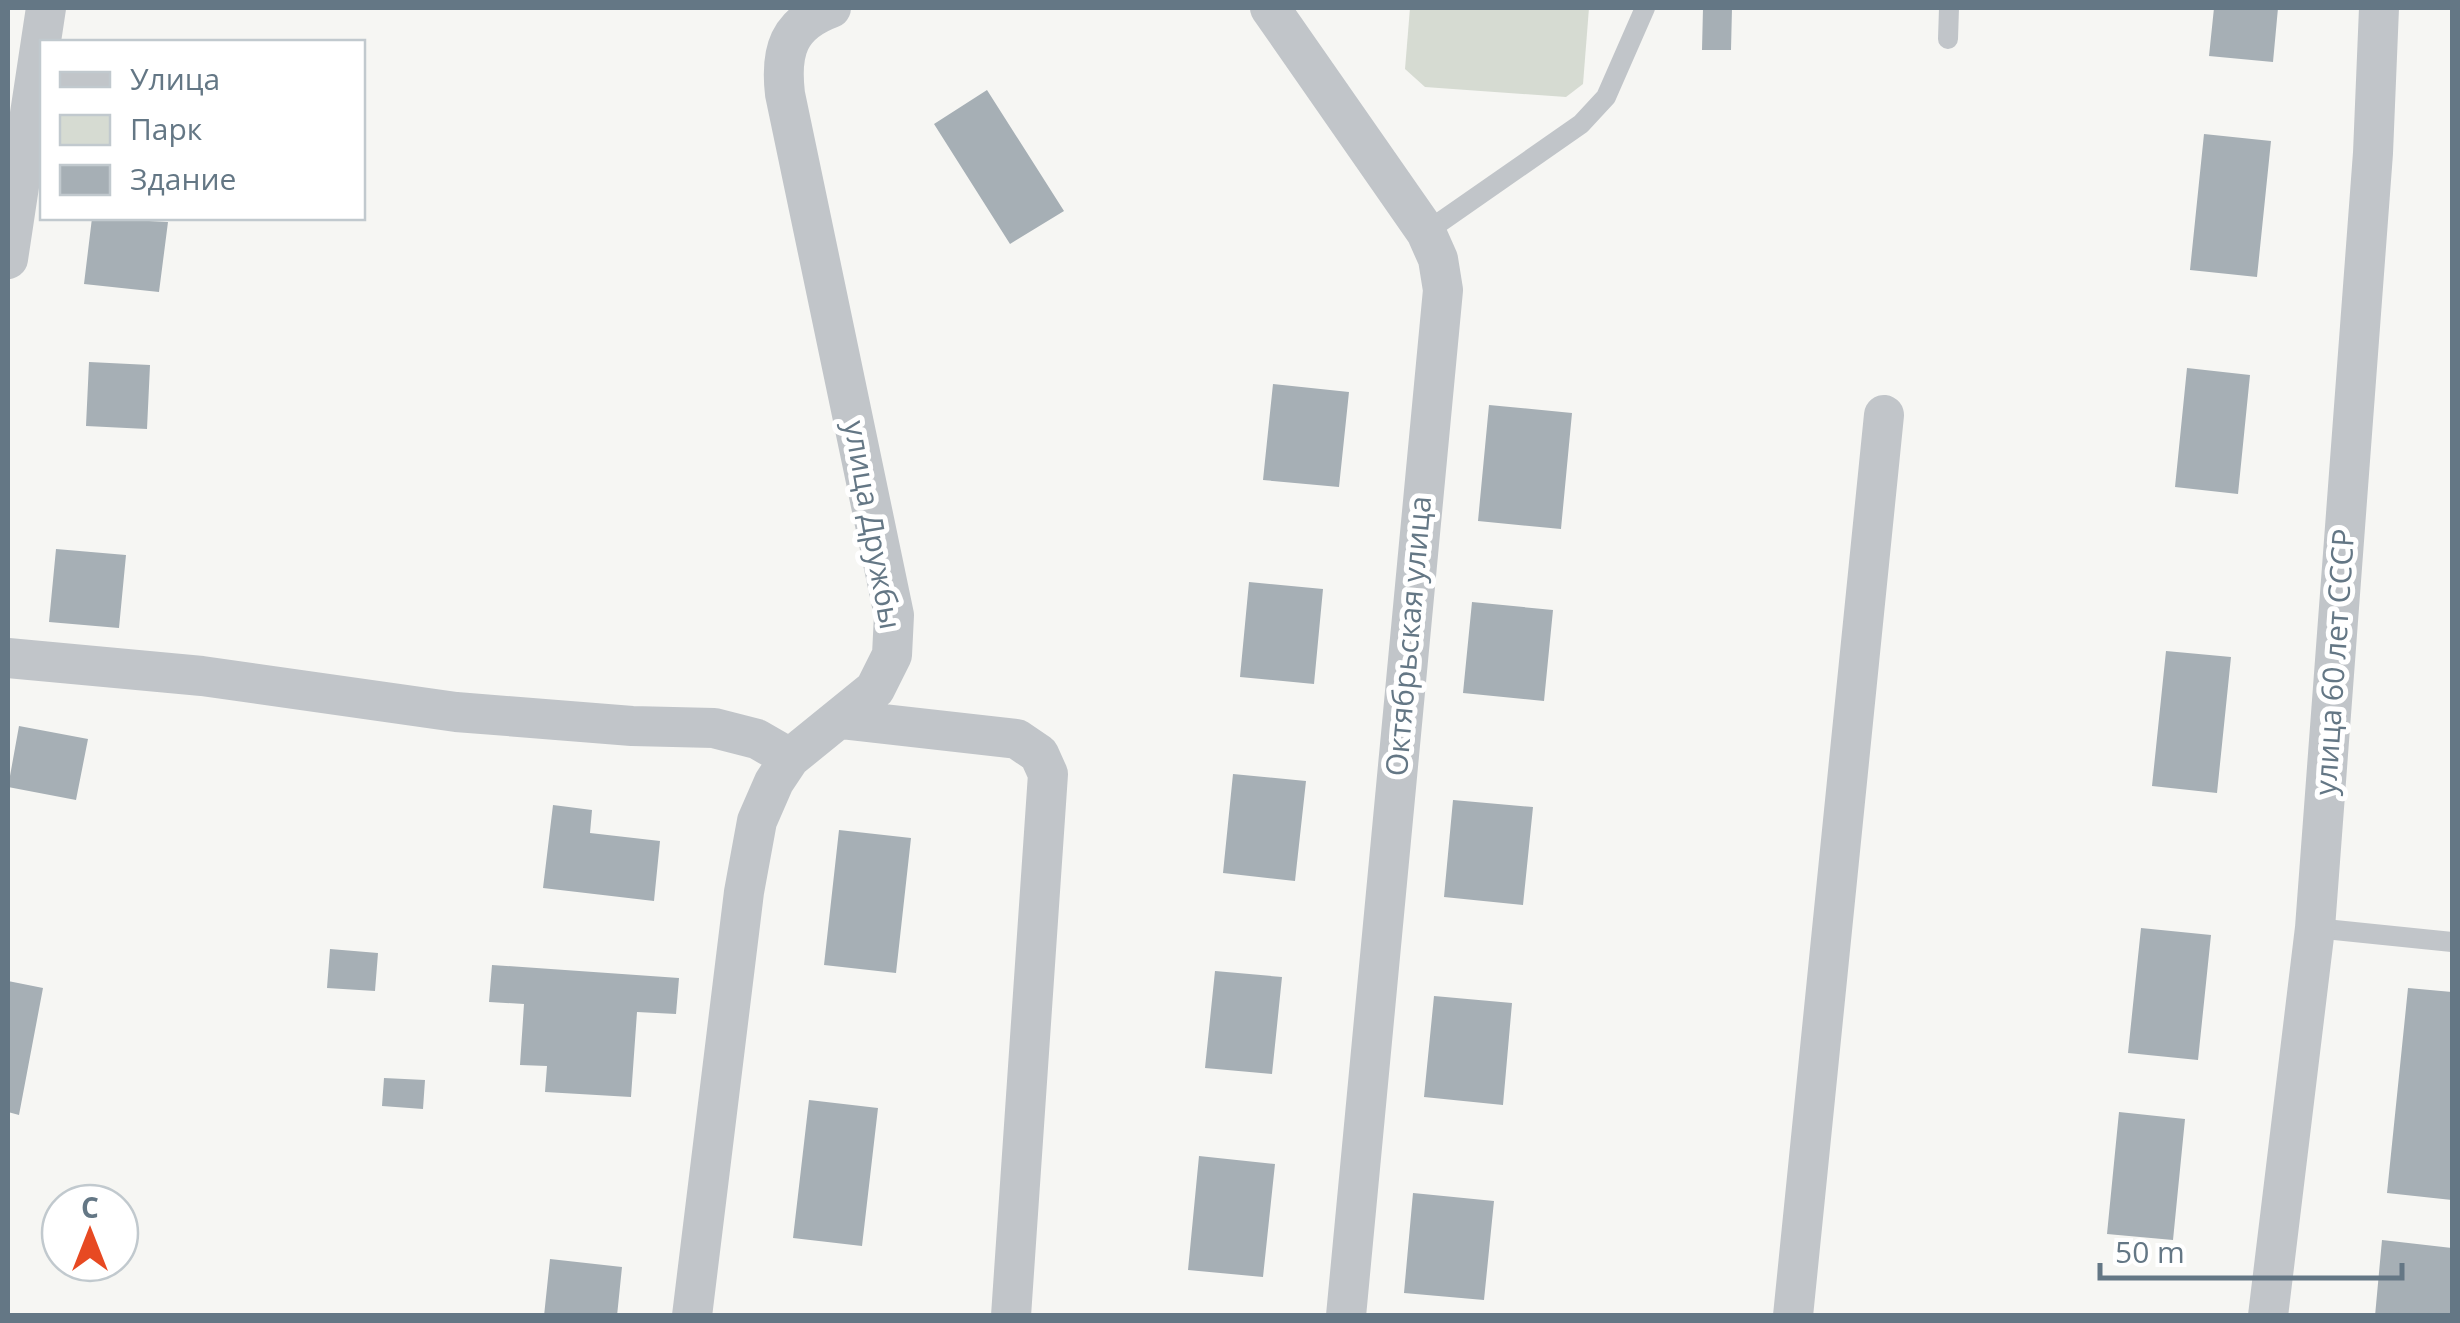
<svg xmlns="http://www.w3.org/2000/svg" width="2460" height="1323" font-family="'Open Sans',sans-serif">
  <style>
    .green { fill: #d6dbd2 }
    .building { fill: #a6afb5 }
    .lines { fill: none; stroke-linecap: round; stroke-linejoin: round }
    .service { stroke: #c1c5c9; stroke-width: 20 }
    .minor { stroke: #c1c5c9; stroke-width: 40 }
    .labels { text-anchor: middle; stroke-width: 10; stroke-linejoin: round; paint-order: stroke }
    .street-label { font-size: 30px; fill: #647785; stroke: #fff }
  </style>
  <rect width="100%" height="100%" fill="#f6f6f3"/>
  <path class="green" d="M1410,8H1589L1583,84L1566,97L1425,87L1405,69Z"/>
  <path class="building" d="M1703,8H1732L1731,50H1702Z
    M2214,8H2278L2273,62L2209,56Z
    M987,90L1064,211L1010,244L934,124Z
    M2204,134L2271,141L2257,277L2190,270Z
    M92,218L168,222L159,292L84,284Z
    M89,362L150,365L147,429L86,426Z
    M2187,368L2250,375L2238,494L2175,487Z
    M1273,384L1349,392L1339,487L1263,480Z
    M1489,405L1572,413L1561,529L1478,521Z
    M56,549L126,555L119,628L49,622Z
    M1249,582L1323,589L1314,684L1240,677Z
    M1472,602L1553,610L1544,701L1463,693Z
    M2166,651L2231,657L2217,793L2152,786Z
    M19,726L88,739L76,800L8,787Z
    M1233,774L1306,781L1295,881L1223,873Z
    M1453,800L1533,807L1523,905L1444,897Z
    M553,805L592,810L590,833L660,841L654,901L543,888Z
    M839,830L911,838L896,973L824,965Z
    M2141,928L2211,935L2198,1060L2128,1053Z
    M330,949L378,953L375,991L327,988Z
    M492,965L679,978L676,1014L637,1012L631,1097L545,1092L547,1066L520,1065L524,1004L489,1002Z
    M1215,971L1282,977L1272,1074L1205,1068Z
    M8,981L43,988L19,1115L8,1112Z
    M2408,988L2452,992V1200L2387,1193Z
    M1434,996L1512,1003L1503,1105L1424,1097Z
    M384,1078L425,1080L423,1109L382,1106Z
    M809,1100L878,1108L862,1246L793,1238Z
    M2119,1112L2185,1119L2173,1240L2107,1234Z
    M1199,1156L1275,1164L1263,1277L1188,1270Z
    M1413,1193L1494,1201L1484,1300L1404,1293Z
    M2382,1240L2452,1248V1316H2375Z
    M550,1259L622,1267L617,1316H544Z"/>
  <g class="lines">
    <path class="service" d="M1948,39L1949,8
      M1426,232L1581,124L1606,97L1645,8
      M2315,928L2452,942"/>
    <path class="minor" d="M1270,8L1426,232L1438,259L1443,290L1346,1316
      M8,259L46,8
      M8,658L202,676L456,712L632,726L714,728L757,739L790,758
      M840,719L1017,739L1039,754L1048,774L1011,1316
      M692,1316L744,892L757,821L774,782L790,758L875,689L892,655L894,615L785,94C780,51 788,24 831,8
      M1793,1316L1884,415
      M2268,1316L2315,928L2373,153L2379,8"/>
  </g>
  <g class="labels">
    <g class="street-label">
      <text transform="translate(872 525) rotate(80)" y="10">улица Дружбы</text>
      <text transform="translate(1409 636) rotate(-85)" y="10">Октябрьская улица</text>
      <text transform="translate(2335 662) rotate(-86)" y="10">улица 60 лет СССР</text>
    </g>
  </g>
  <rect width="2460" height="1323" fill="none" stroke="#647785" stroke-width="20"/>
  <rect x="40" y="40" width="325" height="180" fill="#ffffff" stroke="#c1c9ce" stroke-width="2.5"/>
  <rect x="60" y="72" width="50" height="15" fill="#c1c5c9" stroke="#c1c9ce" stroke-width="2.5"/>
  <text x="130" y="90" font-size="30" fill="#647785">Улица</text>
  <rect x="60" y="115" width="50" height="30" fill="#d6dbd2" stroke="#c1c9ce" stroke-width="2.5"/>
  <text x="130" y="140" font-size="30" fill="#647785">Парк</text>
  <rect x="60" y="165" width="50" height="30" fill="#a6afb5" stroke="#c1c9ce" stroke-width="2.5"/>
  <text x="130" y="190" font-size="30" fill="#647785">Здание</text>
  <g transform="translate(90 1233)"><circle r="48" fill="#ffffff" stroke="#c1c9ce" stroke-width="2.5"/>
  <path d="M0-8L18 38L0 25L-18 38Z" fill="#e74922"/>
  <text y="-15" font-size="28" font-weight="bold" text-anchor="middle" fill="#647785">С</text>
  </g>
  <path d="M2100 1263v15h302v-15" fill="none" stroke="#647785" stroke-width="5"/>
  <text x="2115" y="1263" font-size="30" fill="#647785" stroke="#ffffff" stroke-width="8" paint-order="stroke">50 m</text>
</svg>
